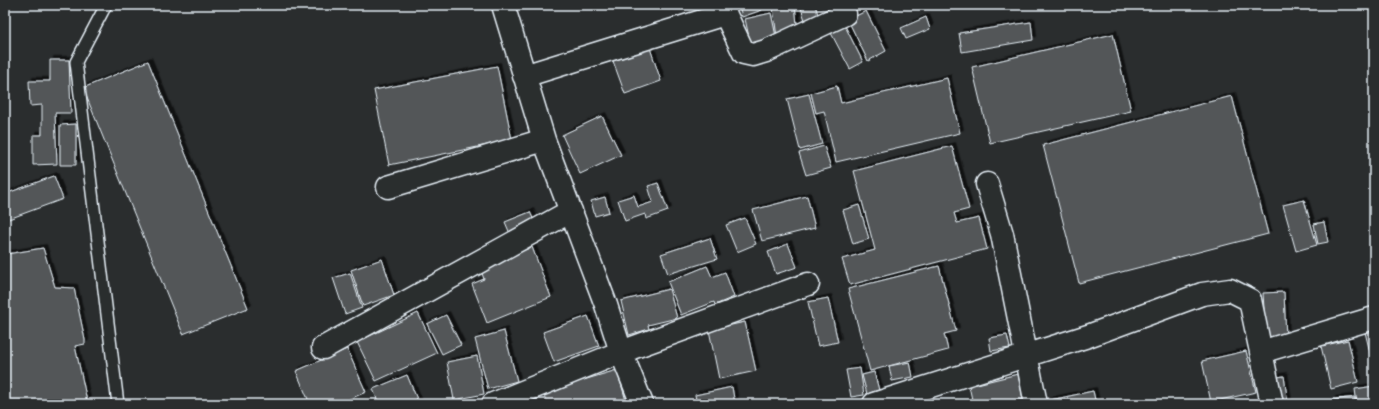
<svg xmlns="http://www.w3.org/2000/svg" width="1379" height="409" font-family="Kalam,sans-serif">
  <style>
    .building { fill: #535759; stroke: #e8f1f8; filter: url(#shadow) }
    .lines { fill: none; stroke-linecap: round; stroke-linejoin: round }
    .lane-casing { stroke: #e8f1f8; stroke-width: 14 }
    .street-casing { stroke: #e8f1f8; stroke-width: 25 }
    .lane { stroke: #2a2d2e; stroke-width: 11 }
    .street { stroke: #2a2d2e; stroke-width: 22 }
  </style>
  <defs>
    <filter id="shadow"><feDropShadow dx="3.5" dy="-3.5" stdDeviation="0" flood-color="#0009"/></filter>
  </defs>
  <rect width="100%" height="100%" fill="#2a2d2e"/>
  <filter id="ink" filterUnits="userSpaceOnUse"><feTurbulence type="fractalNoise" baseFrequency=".025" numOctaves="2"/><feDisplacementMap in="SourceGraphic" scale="8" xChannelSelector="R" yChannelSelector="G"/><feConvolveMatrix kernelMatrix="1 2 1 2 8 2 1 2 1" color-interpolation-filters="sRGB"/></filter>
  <g filter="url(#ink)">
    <path class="building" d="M739,5H761L762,10L742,17Z
      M795,5L798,34L777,37L773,8Z
      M800,5H815L819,18L806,23Z
      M866,11L886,51L868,61L848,20Z
      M771,13L777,41L751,46L745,19Z
      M926,17L930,29L906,39L901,28Z
      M1031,22L1033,40L962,52L959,33Z
      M845,26L863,62L850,69L831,33Z
      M1113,34L1131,111L990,143L972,67Z
      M650,48L661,81L625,94L613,61Z
      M50,60H69L71,113H55L57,164L33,165V135H42V105L30,106L29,81H50Z
      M148,61L248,308L183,334L83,88Z
      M497,66L512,140L389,165L374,90Z
      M947,78L960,133L836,162L824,111L816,113L811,93L837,86L841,103Z
      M809,94L822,144L800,150L787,99Z
      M1232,96L1268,234L1079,283L1043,145Z
      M602,116L621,155L580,174L562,135Z
      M76,124V165H60V125Z
      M824,146L831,168L806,175L799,153Z
      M952,146L969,209L954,213L957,223L979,218L987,249L850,285L842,259L875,250L854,171Z
      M54,176L63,199L6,220L5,194Z
      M658,183L668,211L646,219L645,214L625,221L618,200L634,195L638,207L653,202L648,186Z
      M807,196L815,228L762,241L753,210Z
      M605,197L609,212L595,216L591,201Z
      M1304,200L1317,245L1296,251L1283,205Z
      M859,205L869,239L853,244L843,210Z
      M530,212L536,225L511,236L505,222Z
      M745,218L756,244L737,252L726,225Z
      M1324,222L1328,242L1318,244L1314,224Z
      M710,238L717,259L668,274L661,254Z
      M5,244L7,254L43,248L55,287L74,288L85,340V344L75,346L87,401L75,404H5Z
      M788,244L797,267L776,274L768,252Z
      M532,247L551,297L487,323L472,284L484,279L480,268Z
      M382,259L394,295L363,306L351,270Z
      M707,266L712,277L725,272L734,297L715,305L714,302L681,315L668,282Z
      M939,266L956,331L944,334L948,350L870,371L848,289Z
      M350,273L362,308L345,314L333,278Z
      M669,289L677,318L648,325L649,329L629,335L621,301Z
      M1284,292L1286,339L1266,340L1263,293Z
      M828,298L838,342L818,346L808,302Z
      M418,313L437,353L376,381L357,342Z
      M446,315L461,345L442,354L427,324Z
      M588,316L599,346L554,362L543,332Z
      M745,322L756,371L719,379L709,330Z
      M1374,330V369L1365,332Z
      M504,331L517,381L488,389L475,339Z
      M1007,335L1010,348L991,351L989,338Z
      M1348,340L1358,382L1331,389L1321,346Z
      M347,349L366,392L338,404H310L296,371Z
      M1246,351L1256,392L1211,402L1202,361Z
      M477,356L484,394L454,400L447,362Z
      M910,362L913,377L892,381L889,366Z
      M860,368L864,395L851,397L846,370Z
      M617,370L627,404H547L543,392Z
      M874,372L879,390L867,394L862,375Z
      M1018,374L1023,399L1003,404H973L969,386Z
      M407,375L419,404H379L373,389Z
      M1284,376L1288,404H1274L1271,378Z
      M1374,386V404H1357L1355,389Z
      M732,387L735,404H697L695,395Z
      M1093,391L1096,404H1047L1046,401Z
      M1355,397V404H1332V400Z"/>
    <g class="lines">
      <defs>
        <path id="lane" d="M106,5L76,62L118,404"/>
        <path id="street" d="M503,5L544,140L606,305L621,352L642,404
          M723,9L744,53L753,55L766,51L845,14
          M524,76L715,17L723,9V5
          M987,184L1002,234L1036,404
          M388,187L544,140
          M323,348L571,211
          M1261,352L1374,318
          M493,404L621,352L808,284
          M874,404L1088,336L1202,294L1230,290L1250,300L1272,404"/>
      </defs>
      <use href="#lane" class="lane-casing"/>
      <use href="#street" class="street-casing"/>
      <use href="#lane" class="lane"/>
      <use href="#street" class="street"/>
    </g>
  </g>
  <rect width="1379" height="409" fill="none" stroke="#2a2d2e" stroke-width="20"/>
  <rect x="10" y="10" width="1359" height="389" fill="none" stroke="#e8f1f8" stroke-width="1.5" filter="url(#ink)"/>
</svg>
